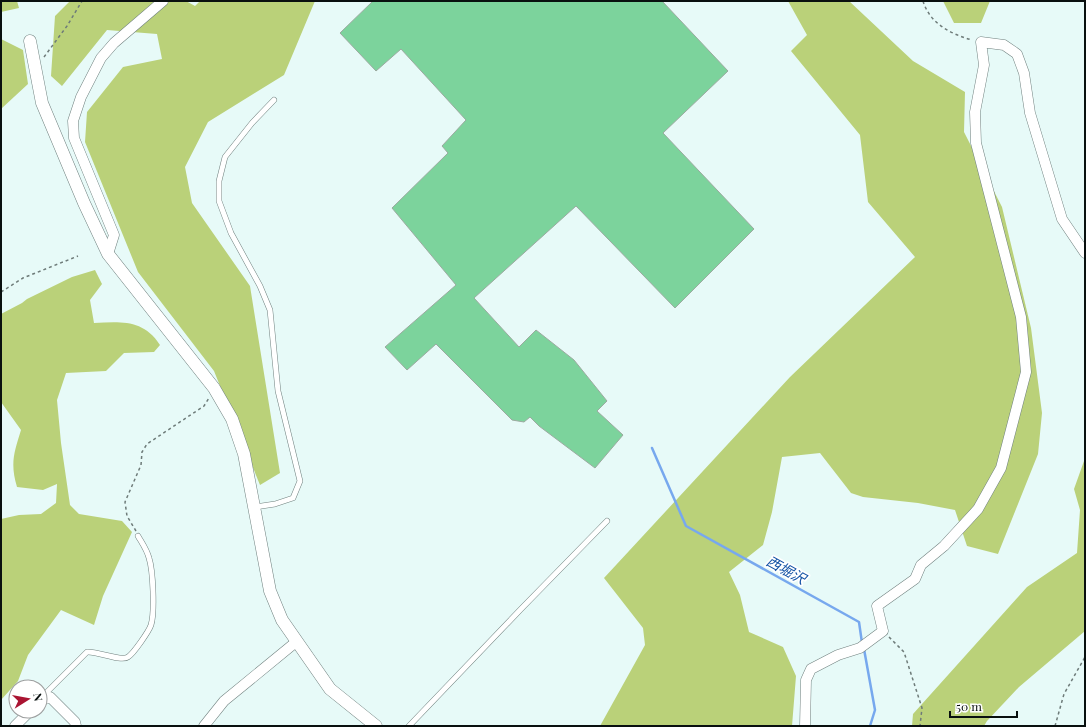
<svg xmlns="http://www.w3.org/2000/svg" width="1086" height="727" font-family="'Playfair Display','Noto Sans JP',serif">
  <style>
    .forest { fill: #bad179 }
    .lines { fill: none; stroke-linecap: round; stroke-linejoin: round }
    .stream { stroke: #77a8ee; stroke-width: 2.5 }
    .building { fill: #7cd39c; stroke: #9caaa0 }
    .service-casing { stroke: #70817f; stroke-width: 6 }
    .minor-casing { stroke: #70817f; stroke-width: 11 }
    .tertiary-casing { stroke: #70817f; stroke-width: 13 }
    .path { stroke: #6e7b79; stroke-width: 1.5; stroke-dasharray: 3 3; stroke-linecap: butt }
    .service { stroke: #fff; stroke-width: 5 }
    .minor { stroke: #fff; stroke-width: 10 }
    .tertiary { stroke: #fff; stroke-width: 12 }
    .labels { text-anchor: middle; stroke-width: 3.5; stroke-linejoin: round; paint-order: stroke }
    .water-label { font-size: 14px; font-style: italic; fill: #1453a5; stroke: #fff }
  </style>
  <rect width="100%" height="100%" fill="#e7faf8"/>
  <path class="forest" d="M1,1H17L19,8L1,12Z
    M70,1H186L195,6L200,1H315L284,75L208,122L185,167L192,203L250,286L280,473L260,485L214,371L138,272L85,142L87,112L123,67L162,59L157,34L107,30L62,86L51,76L55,16Z
    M788,1H849L913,61L965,92L964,132L1002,207L1031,328L1042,413L1038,454L998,554L967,546L955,510L918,503L863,497L851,493L820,453L782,457L772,512L763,545L729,572L740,595L749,632L783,647L796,676L792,726H600L645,645L643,628L604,578L790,377L915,257L868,202L860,135L791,51L807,35Z
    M943,1H990L981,23H954Z
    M1,39L23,50L28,84L1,109Z
    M95,270L102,284L90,300L94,323C121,322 143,319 160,345L154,352L124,353L106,371L66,373L57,400L61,443L70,505L79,514L122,521L132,532L103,596L94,625L61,610L28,655L18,681L1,700V519L19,515L41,514L56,503L57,484L43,490L17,487C10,463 14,453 21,430L1,402V314L22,303L27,299L72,277Z
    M1084,461L1085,631L1019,687L987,721L984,726H912L913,714L1027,587L1077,553L1080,510L1074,489Z"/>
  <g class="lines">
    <path class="stream" d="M652,448L686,526L859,622L862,643
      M864,649L875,710L870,726"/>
  </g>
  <path class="building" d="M373,1H662L728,71L663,133L754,229L675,308L576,206L474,298L519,347L536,330L574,360L607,401L597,411L623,435L595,468L539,426L530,417L524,422L512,420L436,344L407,370L385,347L456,285L392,208L448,153L442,146L466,120L401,49L376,71L340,33Z"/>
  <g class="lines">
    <defs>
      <path id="service" d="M255,507L275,504L293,498L300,481L278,391L270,310L260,286L231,233L219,201V181L225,157L252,123L274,100
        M46,698L47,692L87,652C97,651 121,662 128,657C134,653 149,631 151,625C155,612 153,570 149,558C147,550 142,543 138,536
        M409,726L521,609L607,521"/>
      <path id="minor" d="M108,254L114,235L74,138L73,121L81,97L101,58L114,43L163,1
        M40,701L50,697L75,722L76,726
        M15,726L30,711
        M204,726L224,701L296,642
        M805,726L806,680L811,669L838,655L860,648L883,631L877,606L915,579L921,565L944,546L978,509L1001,468L1026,372L1021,317L976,143L975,112L984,65L981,42L1004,45L1017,54L1024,73L1030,113L1062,219L1085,253"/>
      <path id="tertiary" d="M30,41L42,103L84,203L108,254L214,388L232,419L244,454L270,591L282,620L330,689L376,726"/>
    </defs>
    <use href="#service" class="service-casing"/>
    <use href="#minor" class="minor-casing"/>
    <use href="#tertiary" class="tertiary-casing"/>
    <path class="path" d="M923,1C930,24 951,34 972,40
      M44,57L67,26L82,1
      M1,292L23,278L78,256
      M136,531L127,516L125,502L141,465L142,452L147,444L204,406L209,398
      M889,637L904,652L922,708L920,726
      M1055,726L1064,694L1085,657"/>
    <use href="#service" class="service"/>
    <use href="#minor" class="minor"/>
    <use href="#tertiary" class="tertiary"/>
  </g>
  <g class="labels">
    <g class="water-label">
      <text transform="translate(786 570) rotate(29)" y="5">西堀沢</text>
    </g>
  </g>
  <rect width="1086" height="727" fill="none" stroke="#09100f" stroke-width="4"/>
  <g transform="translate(28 699) rotate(79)"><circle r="19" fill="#ffffff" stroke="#9d9f9f"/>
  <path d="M0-3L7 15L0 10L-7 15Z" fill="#aa1432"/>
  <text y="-6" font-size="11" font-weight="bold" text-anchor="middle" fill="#09100f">N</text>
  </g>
  <path d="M950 711v6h67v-6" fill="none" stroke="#09100f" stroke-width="2"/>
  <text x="956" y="711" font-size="12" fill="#09100f" stroke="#ffffff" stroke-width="3" paint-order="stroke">50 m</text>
</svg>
